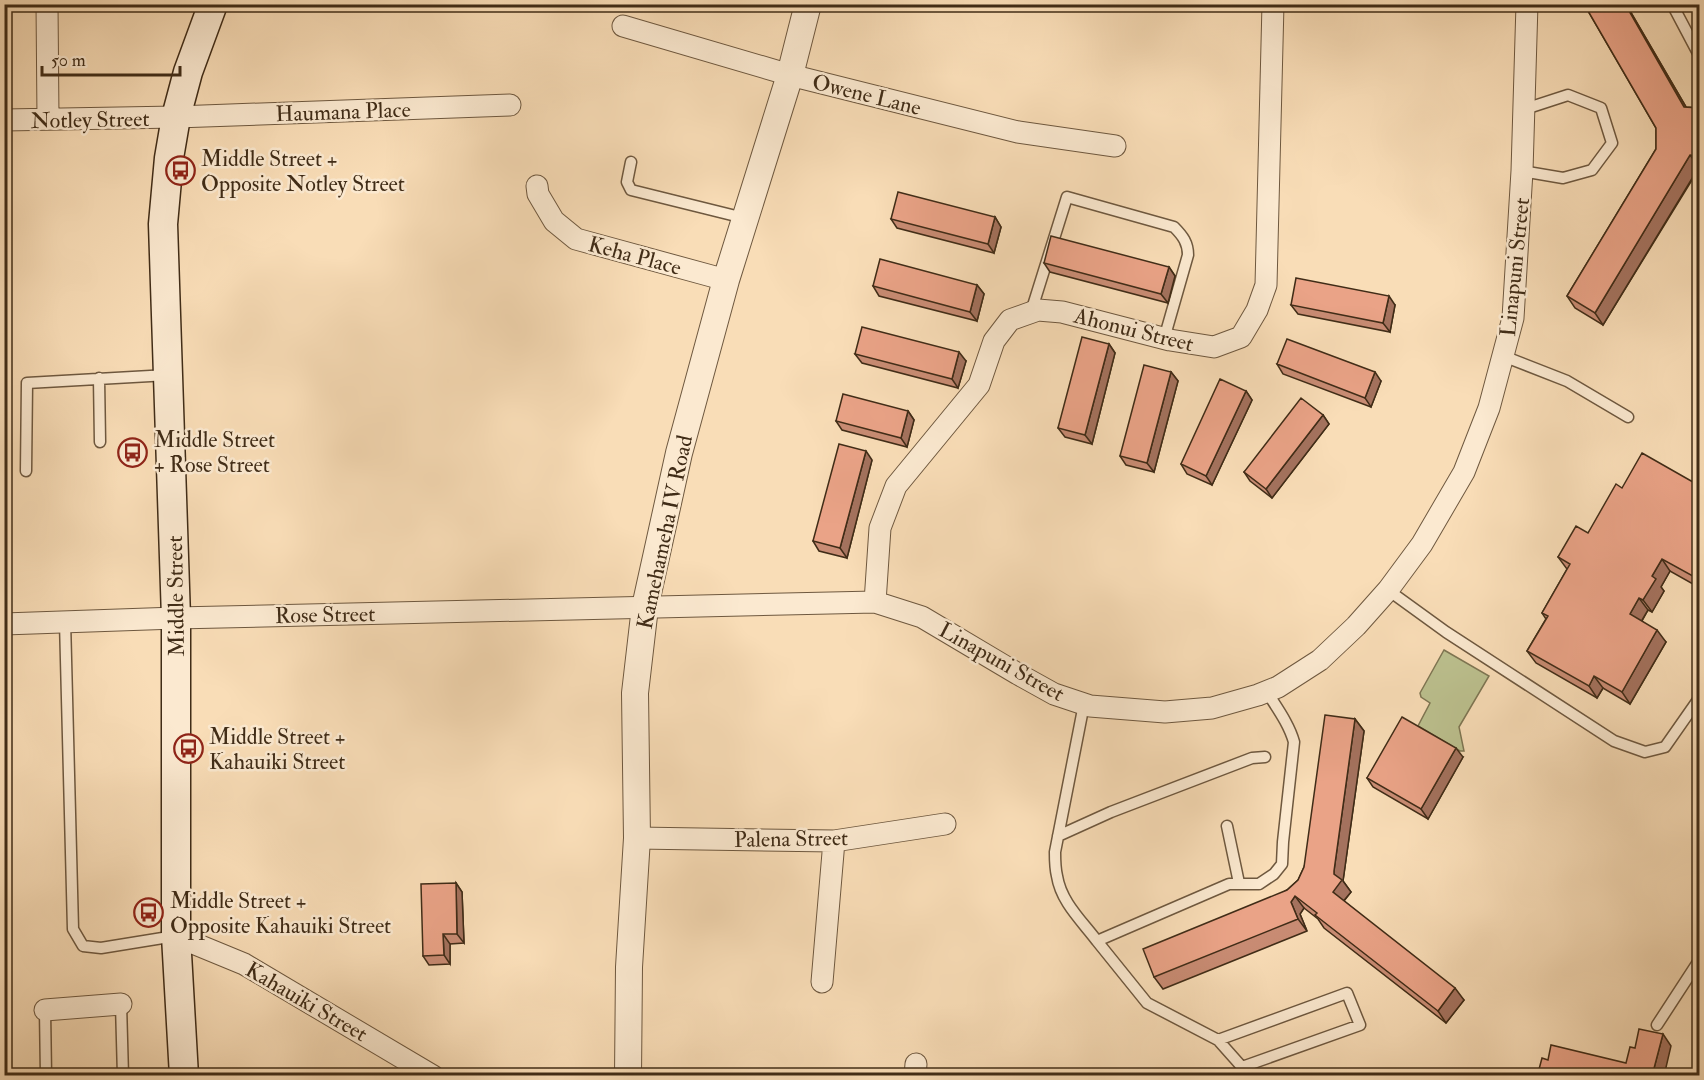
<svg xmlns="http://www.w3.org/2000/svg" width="1704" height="1080" font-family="'IM FELL Double Pica',serif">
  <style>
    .green { fill: #bcc18f; stroke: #7e7653; stroke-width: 1.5 }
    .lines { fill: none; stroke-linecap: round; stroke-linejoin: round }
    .service-casing { stroke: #6e583f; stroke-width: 13 }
    .minor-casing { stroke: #6e583f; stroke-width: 23 }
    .tertiary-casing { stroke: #6e583f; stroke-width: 28 }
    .secondary-casing { stroke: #402c17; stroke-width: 31 }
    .service { stroke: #fbe9d0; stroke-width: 10 }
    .minor { stroke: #fbe9d0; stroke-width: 21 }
    .tertiary { stroke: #fbe9d0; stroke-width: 26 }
    .secondary { stroke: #fbe9d0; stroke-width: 28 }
    .wall { fill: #c98c74; stroke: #402c17; stroke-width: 1.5 }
    .shaded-wall { fill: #a4725e; stroke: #402c17; stroke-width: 1.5 }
    .building { fill: #eaa387; stroke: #402c17; stroke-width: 1.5 }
    .labels { text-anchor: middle; stroke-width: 5; stroke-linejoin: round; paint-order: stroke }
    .street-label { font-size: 22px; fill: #402c17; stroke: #fbe9d0 }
    .poi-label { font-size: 22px; fill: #402c17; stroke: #fbe9d0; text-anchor: start }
  </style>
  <rect width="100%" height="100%" fill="#f9ddb7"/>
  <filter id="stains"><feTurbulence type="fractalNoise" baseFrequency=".00333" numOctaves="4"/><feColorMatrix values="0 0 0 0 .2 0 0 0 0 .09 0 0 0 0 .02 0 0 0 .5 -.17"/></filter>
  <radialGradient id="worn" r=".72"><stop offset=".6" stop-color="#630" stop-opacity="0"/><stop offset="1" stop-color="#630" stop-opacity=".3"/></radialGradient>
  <path class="green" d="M1444,650L1489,676L1459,727L1464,751H1460L1418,726L1430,703L1421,697L1420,693Z"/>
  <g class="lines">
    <defs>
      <path id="service" d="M1672,4L1700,57
        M631,162L627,182L631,190L744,218
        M1522,171L1563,178L1592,170L1612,143L1601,108L1568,95L1525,109
        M1031,312L1067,197L1174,227C1183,236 1188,243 1188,255L1164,339
        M1503,356L1567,381L1628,417
        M99,378L100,442
        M26,471L27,383L168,375
        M1388,590L1446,632L1614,741L1645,752L1665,747L1700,697
        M65,621L73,929L83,946L101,948L175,936
        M1084,704L1055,852C1055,860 1055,868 1057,876C1061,902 1082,921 1097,941L1229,884H1259L1274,874L1282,864L1283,842L1294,742C1289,724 1277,708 1267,692
        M1227,826L1239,883
        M1058,836L1111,812L1252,758L1265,757
        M1097,941L1147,1003L1218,1040L1242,1067L1360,1025L1347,993L1218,1040
        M121,1004L123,1076
        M45,1010L46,1076
        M1657,1025L1700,959"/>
      <path id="minor" d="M47,4L48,119
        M623,26L790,75L1018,132L1115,146
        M4,120L176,117L510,105
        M537,186L538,194L554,221L576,239L726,280
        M875,602L880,528L896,486L979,385L994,341L1010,320L1038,310L1062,312L1170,340L1214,347L1241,337L1257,310L1266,285L1273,4
        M4,624L176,618L875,602L922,617L1018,674L1054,694L1090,706L1165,712L1212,708L1258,695L1278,687L1320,660L1356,626L1388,590L1422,544L1464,472L1489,408L1513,318L1522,171L1527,4
        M637,838L834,841L945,824
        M176,936L244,964L433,1076
        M822,982L834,841
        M45,1010L121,1004
        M915,1076L916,1064"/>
      <path id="tertiary" d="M628,1076L629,967L637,838L635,693L645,607L679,453L726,280L790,75L808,4"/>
      <path id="secondary" d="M184,1076L176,936V618L163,224L169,158L176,117L188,72L213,4"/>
    </defs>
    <use href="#service" class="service-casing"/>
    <use href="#minor" class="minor-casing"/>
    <use href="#tertiary" class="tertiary-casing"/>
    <use href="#secondary" class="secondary-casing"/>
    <use href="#service" class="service"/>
    <use href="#minor" class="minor"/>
    <use href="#tertiary" class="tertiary"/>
    <use href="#secondary" class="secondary"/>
  </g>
  <path class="wall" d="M1584,4H1626L1686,107L1700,108V167L1603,325L1575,308L1567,296L1656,149V128Z
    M995,217L1001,227L994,253L897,228L891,219Z
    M1044,263L1169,267L1175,276L1168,303L1050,272Z
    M977,285L984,294L977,321L879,296L873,286Z
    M1291,305H1395L1390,332L1298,314Z
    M1109,344L1115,353L1092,444L1065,437L1058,428Z
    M855,354L966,361L958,388L862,363Z
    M1277,364L1381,381L1371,407L1283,374Z
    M1171,372L1178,381L1154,472L1126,465L1120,456Z
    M1246,391L1252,400L1212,485L1187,474L1181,464Z
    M908,411L914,420L907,447L842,430L836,421Z
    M1323,415L1329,424L1272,498L1250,481L1244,472Z
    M872,460L847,558L819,551L813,541Z
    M1700,486V588L1670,571L1661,587L1664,591L1652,612L1648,610L1642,621L1666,642L1630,704L1603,688L1597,698L1536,663L1527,651L1546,619L1542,613L1567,569L1558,557L1588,533L1622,488Z
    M1355,719L1364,731L1343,881L1351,892L1344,901L1464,1000L1446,1023L1324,928L1318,919L1304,908L1300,914L1307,931L1163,989L1154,977L1287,890L1298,880L1304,867Z
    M1463,757L1428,819L1373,787L1367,778Z
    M456,883L462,892L464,943L450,944V964L429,965L423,956Z"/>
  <path class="shaded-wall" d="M1625,4H1626L1693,119L1684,107Z
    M1690,155L1699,167L1603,325L1595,313Z
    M995,217L1001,227L994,253L988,244Z
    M1169,267L1175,276L1168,303L1161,294Z
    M977,285L984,294L977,321L970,312Z
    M1389,296L1395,305L1390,332L1383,323Z
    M1109,344L1115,353L1092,444L1085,435Z
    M959,352L966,361L958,388L952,379Z
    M1171,372L1178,381L1154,472L1147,463Z
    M1375,372L1381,381L1371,407L1365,398Z
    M1246,391L1252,400L1212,485L1206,476Z
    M908,411L914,420L907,447L901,438Z
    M1323,415L1329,424L1272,498L1266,489Z
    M866,451L872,460L847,558L840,548Z
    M1700,494V512L1694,504Z
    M1662,559L1670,571L1661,587L1664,591L1652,612L1643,600L1652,576Z
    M1639,598L1648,610L1638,627L1630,614Z
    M1657,630L1666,642L1630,704L1622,692Z
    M1594,676L1603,688L1597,698L1589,686Z
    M1355,719L1364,731L1343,881L1351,892L1341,904L1333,892L1334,871Z
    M1456,748L1463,757L1428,819L1421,809Z
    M456,883L462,892L464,943L457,934Z
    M1295,896L1304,908L1300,914L1307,931L1298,919L1291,902Z
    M443,934L450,944V964L444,955Z
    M1455,988L1464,1000L1446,1023L1438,1011Z
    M1663,1034L1671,1046L1664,1076H1652Z"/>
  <path class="building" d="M1584,4H1625L1684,107L1700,108V156L1690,155L1595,313L1567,296L1656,149V128Z
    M898,192L995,217L988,244L891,219Z
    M1051,236L1169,267L1161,294L1044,263Z
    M880,259L977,285L970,312L873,286Z
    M1296,278L1389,296L1383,323L1291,305Z
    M862,327L959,352L952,379L855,354Z
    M1082,337L1109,344L1085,435L1058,428Z
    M1287,339L1375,372L1365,398L1277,364Z
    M1144,365L1171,372L1147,463L1120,456Z
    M1700,377V387L1695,385Z
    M1220,379L1246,391L1206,476L1181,464Z
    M843,394L908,411L901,438L836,421Z
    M1301,398L1323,415L1266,489L1244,472Z
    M839,444L866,451L840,548L813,541Z
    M1642,453L1700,486V494L1694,504L1700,507V580L1662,559L1652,576L1656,579L1643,600L1639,598L1630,614L1657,630L1622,692L1594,676L1589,686L1527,651L1548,616L1542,613L1570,564L1558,557L1576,526L1588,533L1616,484L1622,488Z
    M1325,715L1355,719L1334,871V874L1342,880L1333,892L1455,988L1438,1011L1315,915L1317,913L1295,896L1291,902L1298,919L1154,977L1143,949L1287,890L1298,880L1304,867Z
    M1402,717L1456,748L1421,809L1367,778Z
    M456,883L457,934H443L444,955L423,956L421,884Z
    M1639,1029L1663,1034L1652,1076H1544L1545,1075L1538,1073L1542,1058L1548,1060L1551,1045L1626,1063L1630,1047L1635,1048Z"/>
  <defs>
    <symbol id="bus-ring" viewBox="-11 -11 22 22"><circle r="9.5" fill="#fbe9d0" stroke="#8f2418" stroke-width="1.5"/><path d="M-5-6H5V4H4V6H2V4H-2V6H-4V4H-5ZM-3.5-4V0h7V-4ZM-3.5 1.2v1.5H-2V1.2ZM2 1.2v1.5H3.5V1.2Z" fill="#8f2418"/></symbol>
  </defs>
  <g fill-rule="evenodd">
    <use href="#bus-ring" x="164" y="154" width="33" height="33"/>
    <use href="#bus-ring" x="116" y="436" width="33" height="33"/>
    <use href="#bus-ring" x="172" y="732" width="33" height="33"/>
    <use href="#bus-ring" x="132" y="896" width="33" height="33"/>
  </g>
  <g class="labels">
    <g class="street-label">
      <text transform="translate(867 94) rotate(14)" y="8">Owene Lane</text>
      <text transform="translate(343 111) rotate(-2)" y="8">Haumana Place</text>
      <text transform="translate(90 119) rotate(-1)" y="8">Notley Street</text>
      <text transform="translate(635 255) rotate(15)" y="8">Keha Place</text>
      <text transform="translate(1514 267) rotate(-84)" y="8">Linapuni Street</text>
      <text transform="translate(1134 329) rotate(14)" y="8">Ahonui Street</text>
      <text transform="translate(664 532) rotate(-78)" y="8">Kamehameha IV Road</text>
      <text transform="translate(175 596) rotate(-91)" y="8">Middle Street</text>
      <text transform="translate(325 614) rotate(-1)" y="8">Rose Street</text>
      <text transform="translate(1002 661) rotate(29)" y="8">Linapuni Street</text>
      <text transform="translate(791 838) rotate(-1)" y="8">Palena Street</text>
      <text transform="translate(307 1001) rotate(30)" y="8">Kahauiki Street</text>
    </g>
    <g class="poi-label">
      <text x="201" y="166">Middle Street +<tspan x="201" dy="25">Opposite Notley Street</tspan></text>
      <text x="154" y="447">Middle Street<tspan x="154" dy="25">+ Rose Street</tspan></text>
      <text x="209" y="744">Middle Street +<tspan x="209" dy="25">Kahauiki Street</tspan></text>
      <text x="170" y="908">Middle Street +<tspan x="170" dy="25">Opposite Kahauiki Street</tspan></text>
    </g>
  </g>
  <rect width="1704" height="1080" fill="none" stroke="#f9ddb7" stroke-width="24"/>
  <rect x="6" y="6" width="1692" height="1068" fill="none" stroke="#402c17" stroke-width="3"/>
  <rect x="12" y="12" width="1680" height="1056" fill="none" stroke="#402c17" stroke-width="1.5"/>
  <path d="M42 66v9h138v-9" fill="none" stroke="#402c17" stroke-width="3"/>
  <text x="51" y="66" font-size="18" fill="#402c17" stroke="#fbe9d0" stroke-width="4.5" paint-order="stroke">50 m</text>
  <rect width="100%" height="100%" filter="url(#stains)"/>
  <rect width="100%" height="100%" fill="url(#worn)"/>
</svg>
